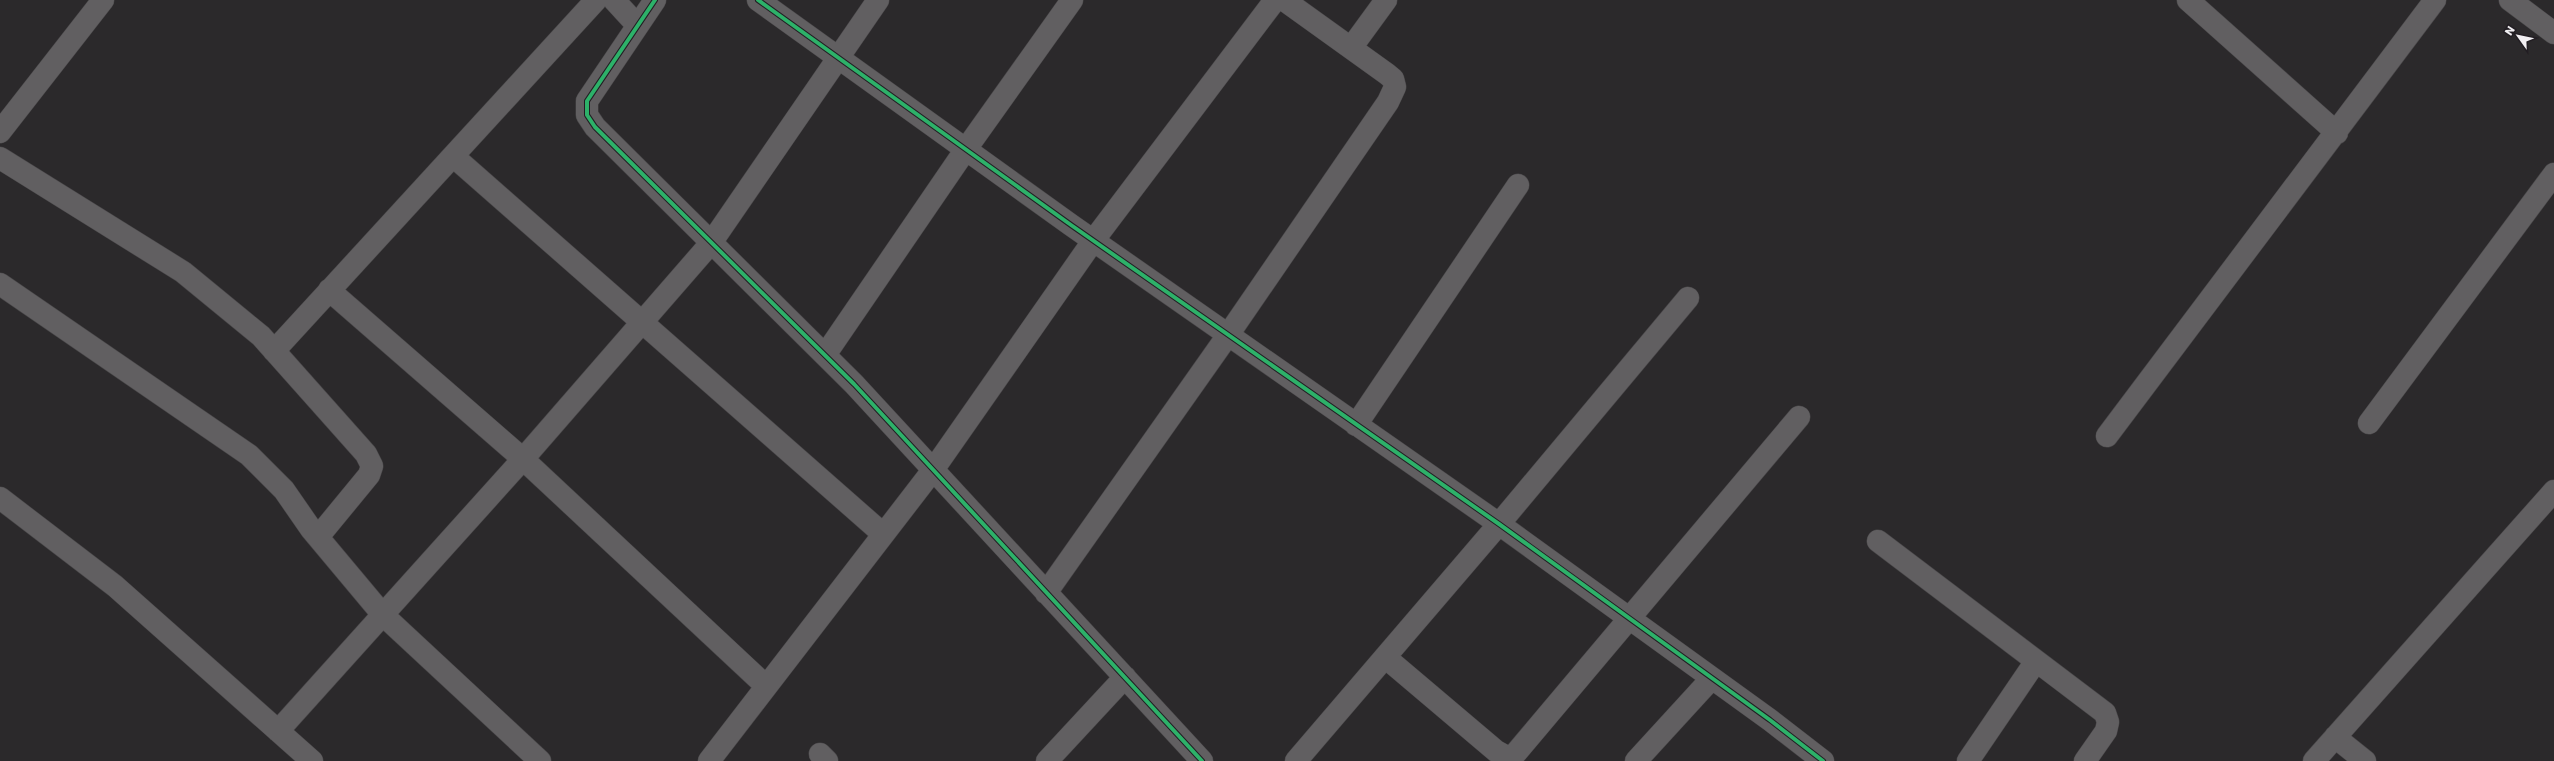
<svg xmlns="http://www.w3.org/2000/svg" width="2554" height="761" font-family="Poppins,sans-serif">
  <style>
    .lines { fill: none; stroke-linecap: round; stroke-linejoin: round }
    .minor-casing { stroke: #484648; stroke-width: 23 }
    .minor { stroke: #615f61; stroke-width: 22 }
    .cycleway-casing { stroke: #221e23; stroke-width: 6 }
    .cycleway { stroke: #2db169; stroke-width: 4 }
  </style>
  <rect width="100%" height="100%" fill="#2b292b"/>
  <g class="lines">
    <defs>
      <path id="minor" d="M614,0L637,25
        M655,0L587,101V115L595,127L854,384L1202,761
        M758,0L1071,225L1499,524L1770,720L1823,761
        M2188,0L2337,133
        M2510,0L2554,33
        M1351,48L1386,0
        M0,132L103,0
        M453,156L883,534
        M0,158L183,272L261,336L366,454L372,466L369,475L318,537
        M0,284L249,455L284,490L311,529L383,615L540,761
        M329,290L523,459L766,686
        M274,351L596,0
        M825,355L966,149L1072,0
        M2369,423L2554,174
        M1356,425L1518,185
        M2107,436L2435,0
        M0,498L115,586L312,761
        M1878,541L2105,713L2108,722L2106,731L2085,761
        M1046,593L1228,335L1388,102L1395,87L1393,79L1387,74L1284,0
        M1385,657L1496,751L1507,757L1515,754L1799,417
        M278,731L523,459L711,243L878,0
        M2335,737L2365,761
        M820,754L827,761
        M709,761L933,470L1093,241L1275,0
        M1047,761L1125,677
        M1296,761L1499,524L1688,298
        M1636,761L1712,678
        M1968,761L2036,661
        M2314,761L2554,491"/>
    </defs>
    <use href="#minor" class="minor-casing"/>
    <use href="#minor" class="minor"/>
    <defs>
      <path id="cycleway" d="M655,0L587,101V115L595,127L854,384L1202,761
        M758,0L1071,225L1499,524L1770,720L1823,761"/>
    </defs>
    <use href="#cycleway" class="cycleway-casing"/>
    <use href="#cycleway" class="cycleway"/>
  </g>
  <g transform="translate(2518 36) rotate(303)" stroke="#221e23" stroke-width="3" paint-order="stroke">
  <path d="M0-3L7 15L0 10L-7 15Z" fill="#f1eff2"/>
  <text y="-6" font-size="11" font-weight="bold" text-anchor="middle" fill="#f1eff2">N</text>
  </g>
</svg>
